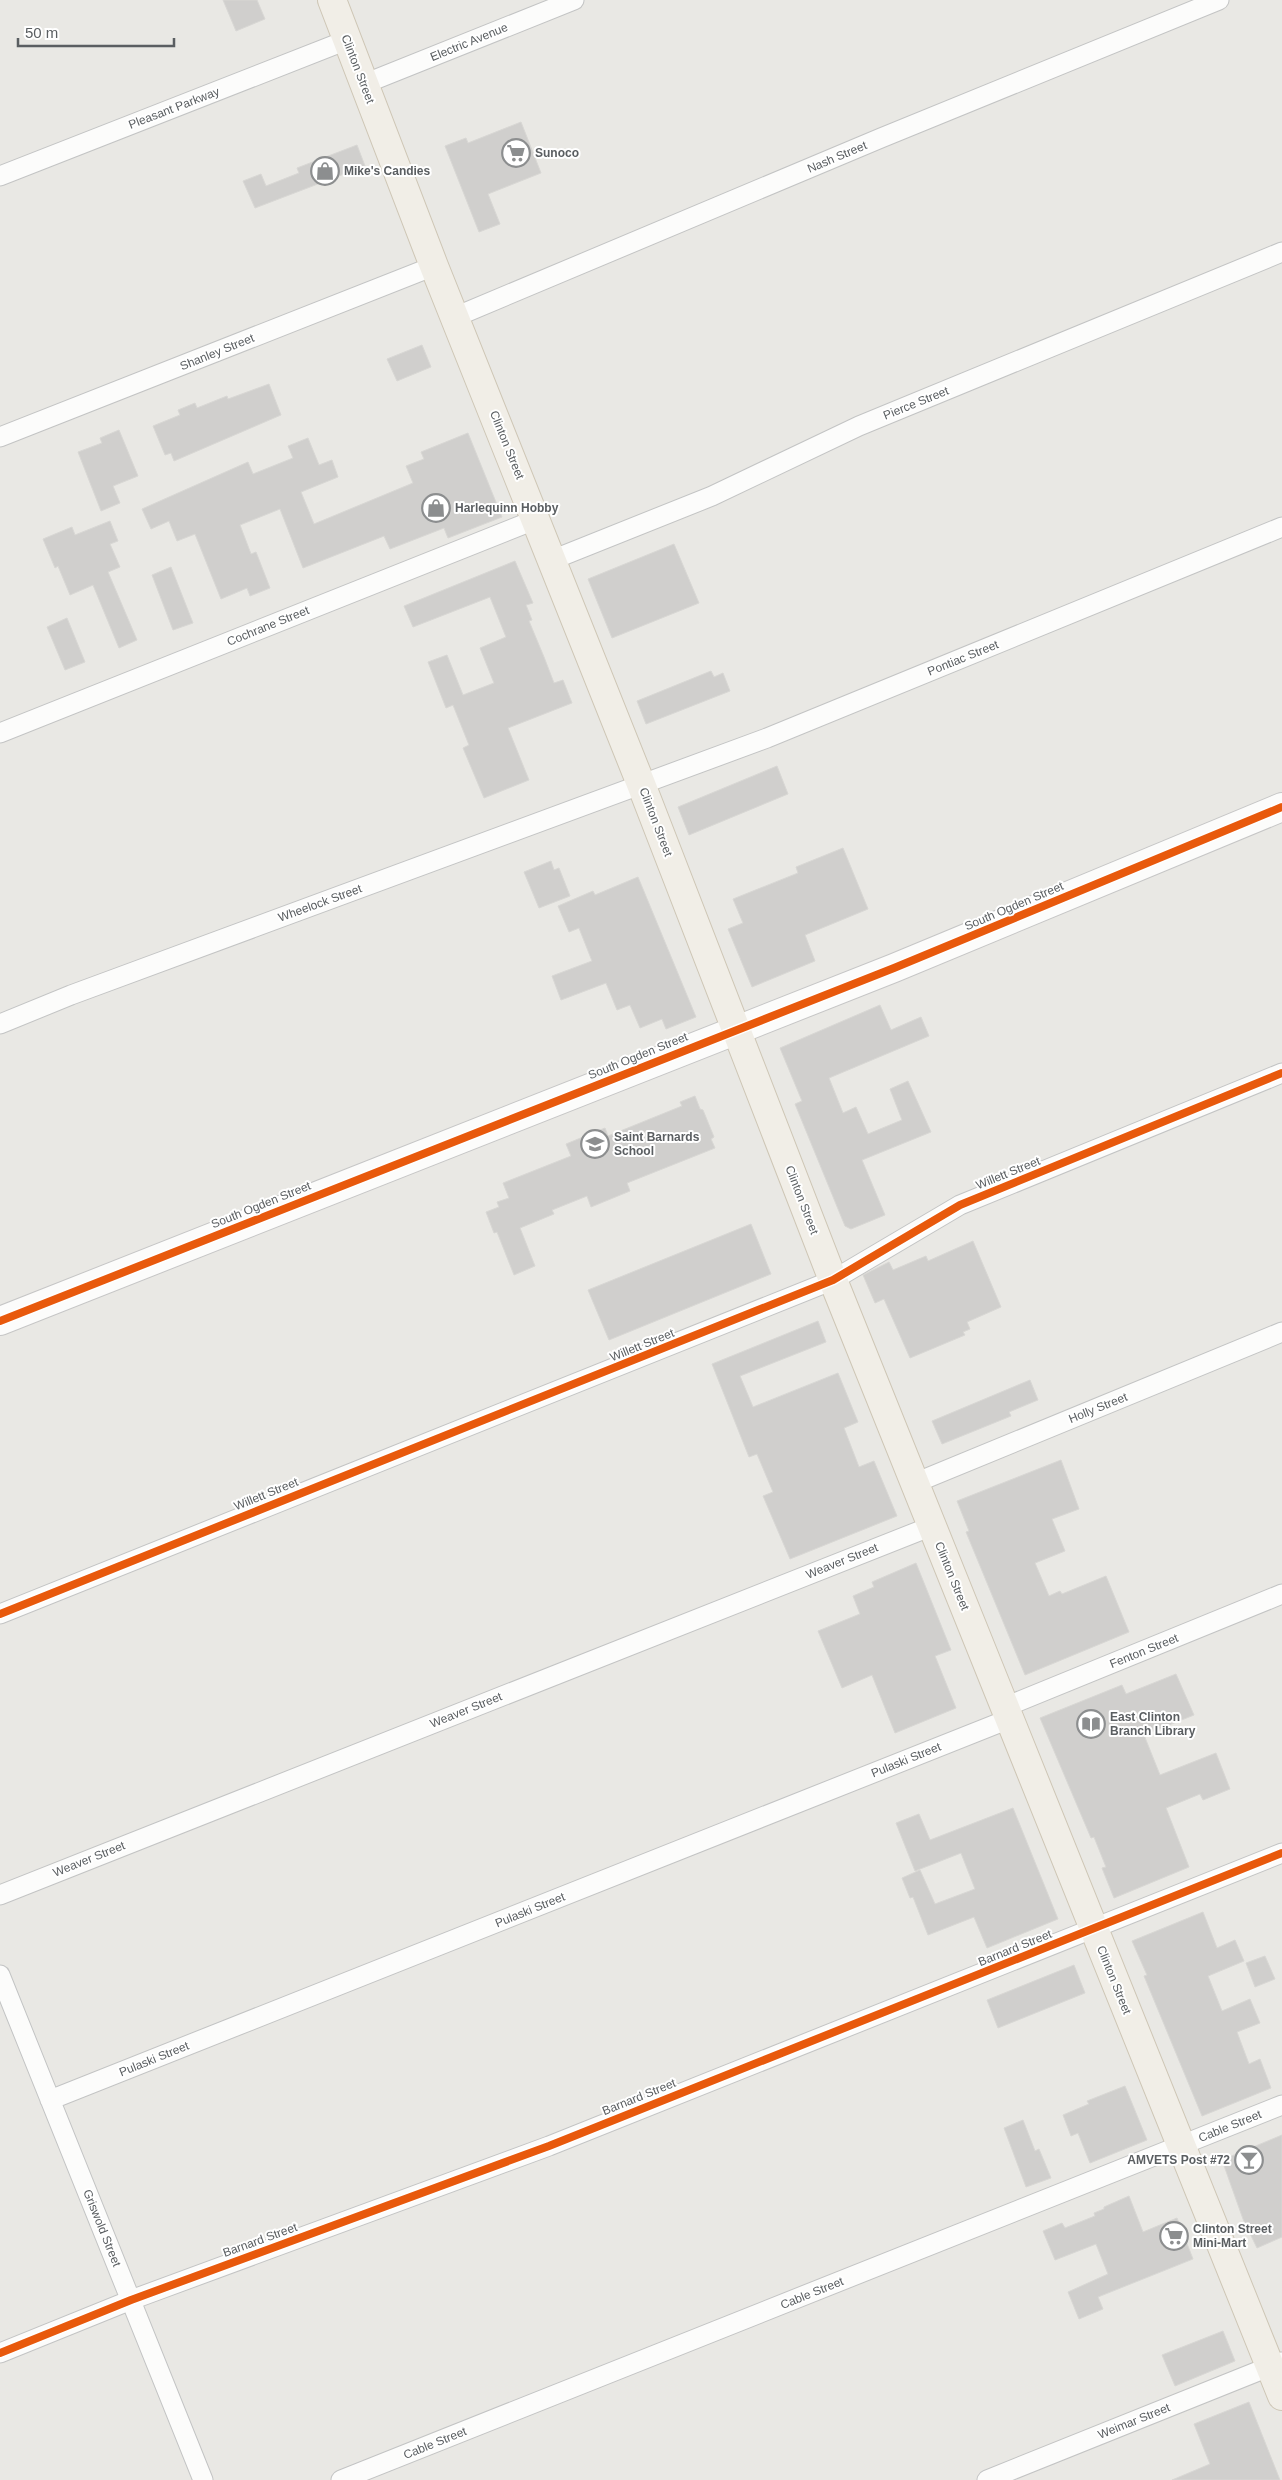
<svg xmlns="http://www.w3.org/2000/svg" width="1282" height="2480" font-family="Arial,sans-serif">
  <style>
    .building { fill: #d0cfcd; stroke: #d8d7d4 }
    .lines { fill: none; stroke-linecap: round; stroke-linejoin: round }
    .street-casing { stroke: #c3c4c4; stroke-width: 21 }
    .secondary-casing { stroke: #c6c6c6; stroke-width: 30 }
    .primary-casing { stroke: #cec6b5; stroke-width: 30 }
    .street { stroke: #fcfcfb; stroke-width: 19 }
    .secondary { stroke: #fcfcfb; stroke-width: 28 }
    .primary { stroke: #f1eee7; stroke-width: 28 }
    .cycleway-casing { stroke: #fff; stroke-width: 11 }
    .cycleway { stroke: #e8590c; stroke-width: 8 }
    .labels { text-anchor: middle; stroke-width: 4; stroke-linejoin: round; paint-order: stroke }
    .street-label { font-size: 12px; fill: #5a5e61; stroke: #fff }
    .poi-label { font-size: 12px; font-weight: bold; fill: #5a5e61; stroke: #fff; text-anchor: start }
  </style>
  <rect width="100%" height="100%" fill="#e9e8e4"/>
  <path class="building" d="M223,0H257L265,19L236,31Z
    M521,122L541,173L488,194L500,224L479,232L445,146L466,138L468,143Z
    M357,145L365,166L255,208L243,181L261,174L266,186L299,173L297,168Z
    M422,345L431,367L397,381L387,359Z
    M269,384L281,415L174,461L171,453L165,455L153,426L180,415L178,410L195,403L197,408L227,396L228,399Z
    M119,430L138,476L113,486L120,503L101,511L78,452L102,443L100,438Z
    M468,433L502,517L448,538L444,528L390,549L384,536L303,568L280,509L240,525L251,554L256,552L270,588L250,596L247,588L221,599L195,534L177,541L169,521L151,529L142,509L248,462L253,474L293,458L288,446L308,438L319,465L332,460L338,477L301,492L314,524L413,483L406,466L424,459L421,452Z
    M110,521L118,541L110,544L120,567L108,572L137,640L119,648L93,585L70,595L58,566L55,568L43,539L72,527L75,535Z
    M674,544L699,603L612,638L588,579Z
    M515,561L533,603L526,605L532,620L529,621L544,657L554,683L563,680L572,703L508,728L529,780L484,798L463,748L469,745L453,705L446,708L428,662L447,655L463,695L494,683L480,648L506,637L490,597L413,627L404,606Z
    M171,567L193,623L173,630L152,575Z
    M67,618L85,662L65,670L47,627Z
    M711,671L714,677L723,673L730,691L646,724L637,701Z
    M777,766L788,794L689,835L678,807Z
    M843,848L868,909L805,935L815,961L752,987L728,929L743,923L733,899L798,873L796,867Z
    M551,861L554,870L559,868L570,896L539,908L524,872Z
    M638,877L696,1017L666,1029L662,1019L640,1028L630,1005L617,1010L606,983L561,1000L552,976L592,961L579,928L569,932L558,906L593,891L595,895Z
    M880,1005L891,1030L921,1017L929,1036L829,1078L843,1113L856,1107L868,1134L902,1120L890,1089L908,1081L931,1132L862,1160L885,1215L851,1229L845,1226L795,1104L802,1101L780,1048Z
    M695,1096L700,1109L703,1110L714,1137L711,1139L715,1148L627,1183L630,1191L591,1207L587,1196L552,1210L554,1214L520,1228L535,1266L514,1275L497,1232L494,1233L486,1212L499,1207L497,1202L509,1198L503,1183L571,1156L566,1144L605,1128L608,1136L682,1106L680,1102Z
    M751,1224L771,1274L609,1340L588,1290Z
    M973,1241L1001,1307L967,1322L970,1329L963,1332L965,1335L910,1358L884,1299L875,1303L863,1275L889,1262L893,1270L926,1256L928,1261Z
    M818,1321L826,1342L740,1376L753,1407L838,1373L858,1422L844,1428L859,1467L874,1461L897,1516L790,1559L763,1496L773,1492L757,1454L749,1457L712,1364Z
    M1030,1380L1038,1400L1009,1412L1011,1416L942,1444L932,1421Z
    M1061,1460L1079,1509L1052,1519L1065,1551L1035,1563L1049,1596L1060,1591L1062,1594L1106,1576L1129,1632L1025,1675L966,1532L969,1531L957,1501Z
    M916,1563L951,1650L935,1656L956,1708L895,1733L872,1675L842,1688L818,1631L860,1614L853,1596L874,1587L872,1582Z
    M1176,1674L1194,1715L1144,1735L1160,1775L1216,1753L1230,1789L1203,1800L1200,1794L1166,1808L1189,1867L1114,1898L1102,1868L1106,1867L1094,1837L1091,1838L1040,1718L1122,1685L1126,1694Z
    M1013,1808L1058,1919L987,1948L974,1917L928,1935L913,1897L910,1898L902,1878L920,1870L935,1904L975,1889L961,1853L915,1871L896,1823L919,1814L930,1840Z
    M1203,1912L1217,1948L1235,1940L1244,1961L1208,1976L1222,2011L1250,1999L1260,2023L1237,2032L1249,2064L1260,2059L1271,2088L1202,2116L1144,1976L1147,1975L1132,1941Z
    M1265,1956L1275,1979L1255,1987L1246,1963Z
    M1074,1965L1085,1993L998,2028L987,2000Z
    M1125,2086L1147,2140L1090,2163L1078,2133L1071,2136L1063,2115L1089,2104L1087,2101Z
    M1023,2120L1035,2151L1039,2149L1051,2178L1026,2187L1004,2128Z
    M1282,2135V2237L1257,2248L1243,2219L1222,2160Z
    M1129,2196L1143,2232L1177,2218L1193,2259L1098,2297L1103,2309L1079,2319L1068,2292L1108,2274L1096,2244L1055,2260L1043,2231L1062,2223L1065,2228L1095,2216L1094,2213L1104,2209V2207Z
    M1223,2331L1235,2361L1175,2386L1162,2355Z
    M1249,2402L1280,2480H1172L1210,2464L1194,2424Z"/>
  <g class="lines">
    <defs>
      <path id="street" d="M364,84L574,0
        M0,176L347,40
        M455,317L881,138L1219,0
        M0,437L434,266
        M552,560L712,496L859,426L1282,252
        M0,733L537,519
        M0,1024L71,995L767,738L1282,527
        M915,1483L1282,1332
        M0,1614L833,1280L960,1205L1282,1073
        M1005,1707L1282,1594
        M0,1895L932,1526
        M0,1975L203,2480
        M50,2100L1009,1719
        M0,2353L131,2300L549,2146L1282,1853
        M341,2480L1282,2105
        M987,2480L1281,2362"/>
      <path id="secondary" d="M0,1321L894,968L1282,807"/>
      <path id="primary" d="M332,0L434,266L641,784L833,1280L1282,2396"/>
    </defs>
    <use href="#street" class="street-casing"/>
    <use href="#secondary" class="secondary-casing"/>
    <use href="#primary" class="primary-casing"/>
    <use href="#street" class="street"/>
    <use href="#secondary" class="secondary"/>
    <use href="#primary" class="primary"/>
    <defs>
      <path id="cycleway" d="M0,1321L894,968L1282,807
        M0,1614L833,1280L960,1205L1282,1073
        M0,2353L131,2300L549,2146L1282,1853"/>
    </defs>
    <use href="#cycleway" class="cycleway-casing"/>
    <use href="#cycleway" class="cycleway"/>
  </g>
  <defs>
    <symbol id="supermarket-ring" viewBox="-11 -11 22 22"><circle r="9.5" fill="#fff" stroke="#8c8e8f" stroke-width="1.5"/><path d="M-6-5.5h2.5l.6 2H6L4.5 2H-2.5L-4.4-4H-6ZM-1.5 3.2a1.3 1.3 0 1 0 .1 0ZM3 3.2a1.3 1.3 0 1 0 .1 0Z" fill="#8c8e8f"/></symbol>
    <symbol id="shop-ring" viewBox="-11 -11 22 22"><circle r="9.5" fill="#fff" stroke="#8c8e8f" stroke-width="1.5"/><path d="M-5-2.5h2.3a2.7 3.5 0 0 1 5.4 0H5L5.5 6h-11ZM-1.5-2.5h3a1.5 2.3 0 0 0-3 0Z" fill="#8c8e8f"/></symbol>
    <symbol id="school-ring" viewBox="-11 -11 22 22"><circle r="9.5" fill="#fff" stroke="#8c8e8f" stroke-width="1.5"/><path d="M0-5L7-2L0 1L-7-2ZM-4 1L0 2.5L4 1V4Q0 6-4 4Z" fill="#8c8e8f"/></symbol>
    <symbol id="library-ring" viewBox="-11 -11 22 22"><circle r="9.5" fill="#fff" stroke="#8c8e8f" stroke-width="1.5"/><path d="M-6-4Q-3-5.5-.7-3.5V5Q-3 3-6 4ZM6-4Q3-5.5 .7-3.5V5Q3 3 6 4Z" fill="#8c8e8f"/></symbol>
    <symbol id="bar-ring" viewBox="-11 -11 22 22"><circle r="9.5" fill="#fff" stroke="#8c8e8f" stroke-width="1.5"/><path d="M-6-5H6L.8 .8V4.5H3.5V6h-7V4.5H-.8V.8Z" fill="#8c8e8f"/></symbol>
  </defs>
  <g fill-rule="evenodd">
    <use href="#supermarket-ring" x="500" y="137" width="32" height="32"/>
    <use href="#shop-ring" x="309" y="155" width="32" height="32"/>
    <use href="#shop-ring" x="420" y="492" width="32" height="32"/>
    <use href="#school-ring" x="579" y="1128" width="32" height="32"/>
    <use href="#library-ring" x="1075" y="1708" width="32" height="32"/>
    <use href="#bar-ring" x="1233" y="2144" width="32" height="32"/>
    <use href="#supermarket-ring" x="1158" y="2220" width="32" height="32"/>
  </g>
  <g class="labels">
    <g class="street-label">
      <text transform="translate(469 42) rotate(-22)" y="4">Electric Avenue</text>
      <text transform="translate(358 69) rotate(69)" y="4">Clinton Street</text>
      <text transform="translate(174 108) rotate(-21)" y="4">Pleasant Parkway</text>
      <text transform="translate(837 157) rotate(-23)" y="4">Nash Street</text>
      <text transform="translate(217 352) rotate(-22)" y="4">Shanley Street</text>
      <text transform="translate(916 403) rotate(-22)" y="4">Pierce Street</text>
      <text transform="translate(507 445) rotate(68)" y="4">Clinton Street</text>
      <text transform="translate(268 626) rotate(-22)" y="4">Cochrane Street</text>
      <text transform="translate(963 658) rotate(-22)" y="4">Pontiac Street</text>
      <text transform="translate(656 822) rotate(69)" y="4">Clinton Street</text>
      <text transform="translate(320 903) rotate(-20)" y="4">Wheelock Street</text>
      <text transform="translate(1014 906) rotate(-23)" y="4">South Ogden Street</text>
      <text transform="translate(638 1056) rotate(-22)" y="4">South Ogden Street</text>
      <text transform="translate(1008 1173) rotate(-22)" y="4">Willett Street</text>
      <text transform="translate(802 1200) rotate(69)" y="4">Clinton Street</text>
      <text transform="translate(261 1205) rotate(-22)" y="4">South Ogden Street</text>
      <text transform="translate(642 1345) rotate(-22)" y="4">Willett Street</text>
      <text transform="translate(1098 1408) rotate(-22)" y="4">Holly Street</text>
      <text transform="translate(266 1494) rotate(-22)" y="4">Willett Street</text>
      <text transform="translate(842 1561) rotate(-22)" y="4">Weaver Street</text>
      <text transform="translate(952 1576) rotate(68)" y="4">Clinton Street</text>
      <text transform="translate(1144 1651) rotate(-22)" y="4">Fenton Street</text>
      <text transform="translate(466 1710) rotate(-22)" y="4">Weaver Street</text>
      <text transform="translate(906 1760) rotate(-22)" y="4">Pulaski Street</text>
      <text transform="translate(89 1859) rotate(-22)" y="4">Weaver Street</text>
      <text transform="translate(530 1910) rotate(-22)" y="4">Pulaski Street</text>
      <text transform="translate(1015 1948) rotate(-22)" y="4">Barnard Street</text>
      <text transform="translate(1114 1980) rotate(68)" y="4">Clinton Street</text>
      <text transform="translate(154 2059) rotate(-22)" y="4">Pulaski Street</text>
      <text transform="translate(639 2097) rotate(-22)" y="4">Barnard Street</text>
      <text transform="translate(1230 2126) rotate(-22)" y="4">Cable Street</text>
      <text transform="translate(102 2228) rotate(68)" y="4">Griswold Street</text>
      <text transform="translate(260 2240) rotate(-20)" y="4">Barnard Street</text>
      <text transform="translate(812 2293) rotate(-22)" y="4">Cable Street</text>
      <text transform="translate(1134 2421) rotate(-22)" y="4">Weimar Street</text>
      <text transform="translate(435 2443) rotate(-22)" y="4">Cable Street</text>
    </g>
    <g class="poi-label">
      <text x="535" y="157">Sunoco</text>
      <text x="344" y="175">Mike's Candies</text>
      <text x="455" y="512">Harlequinn Hobby</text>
      <text x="614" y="1141">Saint Barnards<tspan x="614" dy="14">School</tspan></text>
      <text x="1110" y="1721">East Clinton<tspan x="1110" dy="14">Branch Library</tspan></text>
      <text x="1230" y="2164" text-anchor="end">AMVETS Post #72</text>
      <text x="1193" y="2233">Clinton Street<tspan x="1193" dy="14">Mini-Mart</tspan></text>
    </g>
  </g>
  <path d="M18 38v8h156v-8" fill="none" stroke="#5a5e61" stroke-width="2.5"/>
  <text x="25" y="38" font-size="15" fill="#5a5e61" stroke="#ffffff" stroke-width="4" paint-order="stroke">50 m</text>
</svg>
